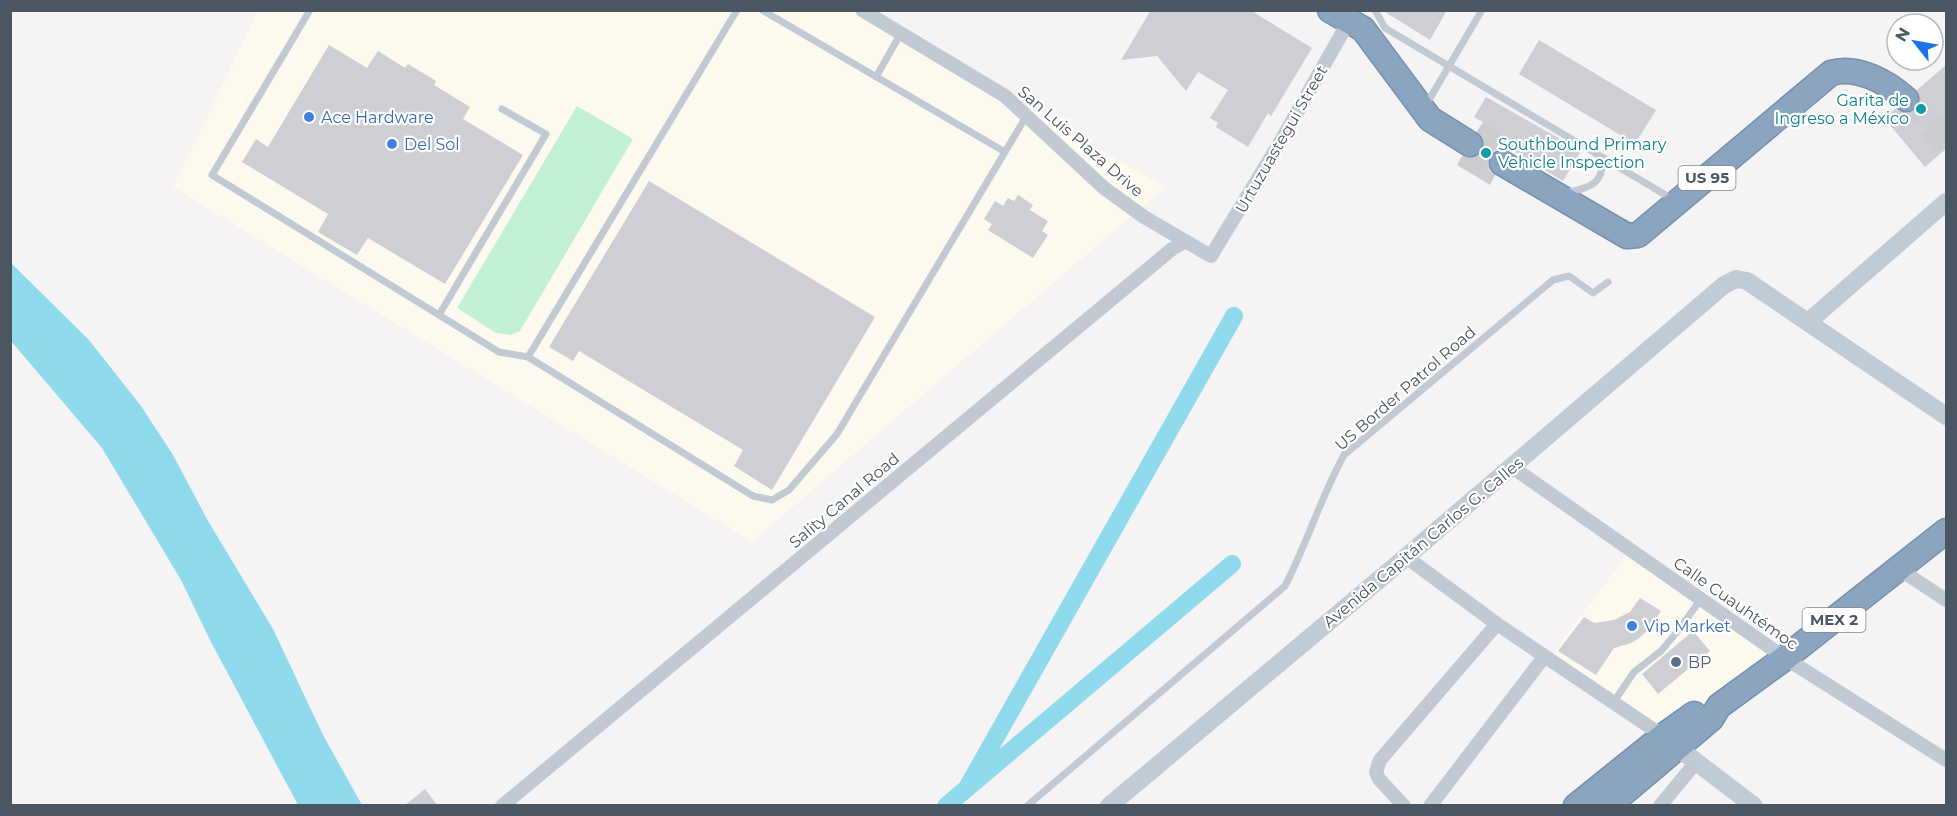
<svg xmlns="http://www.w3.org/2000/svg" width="1957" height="816" font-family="Montserrat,sans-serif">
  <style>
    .commercial { fill: #fdf9ef }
    .green { fill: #c3f1d5 }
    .water { fill: #90daee }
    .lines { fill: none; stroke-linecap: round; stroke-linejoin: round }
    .canal { stroke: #90daee; stroke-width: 18 }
    .building { fill: #cdcfd5 }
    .secondary-tunnel { stroke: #caccce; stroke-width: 18; stroke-dasharray: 18 9; stroke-linecap: butt }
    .highway-tunnel { stroke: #caccce; stroke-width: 24; stroke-dasharray: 24 12; stroke-linecap: butt }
    .highway-casing { stroke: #7690ad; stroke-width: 27 }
    .lane { stroke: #c1cad2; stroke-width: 7 }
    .street { stroke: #c1cad2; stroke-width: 14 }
    .secondary { stroke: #c1cbd6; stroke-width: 18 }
    .highway { stroke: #8ba5c1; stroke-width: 24 }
    .culture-dot { fill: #0f9aa8; stroke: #fff; stroke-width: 2 }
    .shop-dot { fill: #3f7fe0; stroke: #fff; stroke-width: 2 }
    .service-dot { fill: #5c6f8a; stroke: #fff; stroke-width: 2 }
    .labels { text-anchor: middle; stroke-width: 4.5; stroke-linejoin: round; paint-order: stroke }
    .shield { fill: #fff; stroke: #808990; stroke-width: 1.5 }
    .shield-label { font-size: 15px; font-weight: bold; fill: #4a5661 }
    .culture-label { font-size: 16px; fill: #0d838f; stroke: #fff; text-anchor: end }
    .shop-label { font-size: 16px; fill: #366cbe; stroke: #fff; text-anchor: start }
    .street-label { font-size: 16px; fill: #4a5661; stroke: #fff }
    .service-label { font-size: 16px; fill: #4e5e75; stroke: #fff; text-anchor: start }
  </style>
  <rect width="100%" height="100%" fill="#f5f3f3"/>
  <path class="commercial" d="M859,10L1165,187L752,542L173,187L258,11Z
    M1630,550L1785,658L1671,742L1548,660Z"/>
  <path class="green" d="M577,106L633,139L520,331L511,335L496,333L457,308Z"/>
  <path class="water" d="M10,262L89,340L141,406L173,455L208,521L273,629L323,735L362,805H298L211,642L181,580L102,448L11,341Z"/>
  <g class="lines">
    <path class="canal" d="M967,788L1234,316
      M946,806L1232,564"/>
  </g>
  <path class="building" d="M1151,10H1250L1312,48L1271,116L1268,113L1248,147L1216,127L1218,123L1210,118L1228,90L1198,72L1186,91L1157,56L1121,60Z
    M1382,10H1447L1430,40Z
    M1539,40L1656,110L1635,144L1519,74Z
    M329,45L367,68L378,51L405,68L408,64L436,81L434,85L470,107L463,119L523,155L445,284L368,238L357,255L318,232L328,214L242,162L256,139L268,147Z
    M1947,64V148L1925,167L1884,118L1895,109L1904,113L1910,112L1917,109L1920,101L1917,90Z
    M1486,97L1581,151L1563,181L1510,149L1509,151L1503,149L1495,150L1490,155L1488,164L1490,171L1495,175L1490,185L1457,165L1462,156L1469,158L1476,157L1482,151L1484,144L1483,138L1477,131L1483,122L1474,117Z
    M649,181L875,317L772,490L734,466L743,450L579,351L573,361L549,347Z
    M1018,195L1033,205L1030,210L1048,221L1042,231L1048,235L1033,258L988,230L992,224L984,219L995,201L1003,206L1008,198L1014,201Z
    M1640,598L1661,611L1647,631L1638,639L1631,643L1614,648L1596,675L1558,651L1584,617L1594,623L1614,620L1630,612Z
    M1693,631L1710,651L1658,694L1642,674Z
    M425,789L438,806H404Z"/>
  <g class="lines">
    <path class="secondary-tunnel" d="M1934,131L1946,120"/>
    <path class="highway-tunnel" d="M1906,99L1946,145
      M1476,134L1508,153
      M1464,154L1496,173"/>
    <defs>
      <path id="highway" d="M1330,10L1363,29L1430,119L1470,144
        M1502,163L1627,236L1638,235L1644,230L1831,73C1857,65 1887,82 1906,99
        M1576,806L1663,736L1694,714
        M1608,806L1711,719L1719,706L1785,658L1946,531"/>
    </defs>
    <use href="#highway" class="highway-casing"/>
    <path class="lane" d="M310,10L212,175L499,352L528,357
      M737,10L528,357L753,496L772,500L789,490L837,434L1027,115
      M762,10L1005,152
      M1375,10L1385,28L1674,200
      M876,77L901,33
      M1426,105L1482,10
      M1565,193C1588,188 1605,185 1602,157
      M439,315L546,134L502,109
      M1613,703L1634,672L1661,651L1677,632L1701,599
      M1027,806L1285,586C1307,543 1321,497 1344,455L1553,280L1569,276L1593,293L1608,282"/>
    <path class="street" d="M862,10L1005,96L1104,188L1144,217L1211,256L1279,144L1349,21
      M1512,467L1785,658L1946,760
      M1406,557L1497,624L1663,736
      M1899,569L1946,600
      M502,806L1172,249L1186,241
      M1404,806L1379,779L1376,772L1380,760L1497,624
      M1430,806L1544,657
      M1660,806L1696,762"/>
    <path class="secondary" d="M1808,322L1946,202
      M1669,741L1754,806
      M1109,806L1406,557L1724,285L1736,279L1747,281L1946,416"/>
    <use href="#highway" class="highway"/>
  </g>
  <g class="culture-dot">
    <circle cx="1921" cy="109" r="6"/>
    <circle cx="1486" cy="153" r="6"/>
  </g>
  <g class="shop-dot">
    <circle cx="309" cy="117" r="6"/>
    <circle cx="392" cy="144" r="6"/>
    <circle cx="1632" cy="626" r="6"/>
  </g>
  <circle class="service-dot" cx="1676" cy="662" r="6"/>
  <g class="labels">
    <g class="shield">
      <rect x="1678.5" y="166" width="57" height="24" rx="4.5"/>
      <rect x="1802.5" y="608" width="63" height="24" rx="4.5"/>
    </g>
    <g class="shield-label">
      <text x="1707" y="183">US 95</text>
      <text x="1834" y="625">MEX 2</text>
    </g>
    <g class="culture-label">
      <text x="1909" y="106">Garita de<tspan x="1909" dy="18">Ingreso a México</tspan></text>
      <text x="1498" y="150" text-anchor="start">Southbound Primary<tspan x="1498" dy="18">Vehicle Inspection</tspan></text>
    </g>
    <g class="shop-label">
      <text x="321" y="123">Ace Hardware</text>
      <text x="404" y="150">Del Sol</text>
      <text x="1644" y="632">Vip Market</text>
    </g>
    <g class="street-label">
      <text transform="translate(1281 139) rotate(-60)" y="6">Urtuzuastegui Street</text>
      <text transform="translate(1081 141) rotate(41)" y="6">San Luis Plaza Drive</text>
      <text transform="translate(1405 388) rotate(-41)" y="6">US Border Patrol Road</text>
      <text transform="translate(844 500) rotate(-40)" y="6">Sality Canal Road</text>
      <text transform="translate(1423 542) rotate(-40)" y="6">Avenida Capitán Carlos G. Calles</text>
      <text transform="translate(1736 603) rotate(35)" y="6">Calle Cuauhtémoc</text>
    </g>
    <g class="service-label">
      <text x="1688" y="668">BP</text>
    </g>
  </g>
  <rect width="1957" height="816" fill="none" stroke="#4a5661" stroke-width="24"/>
  <g transform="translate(1915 42) rotate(301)"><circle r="28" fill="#ffffff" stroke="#b7bbc0" stroke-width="1.5"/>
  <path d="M0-4.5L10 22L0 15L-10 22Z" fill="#1a73e8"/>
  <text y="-9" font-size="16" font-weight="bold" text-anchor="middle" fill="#4a5661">N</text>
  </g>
</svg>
